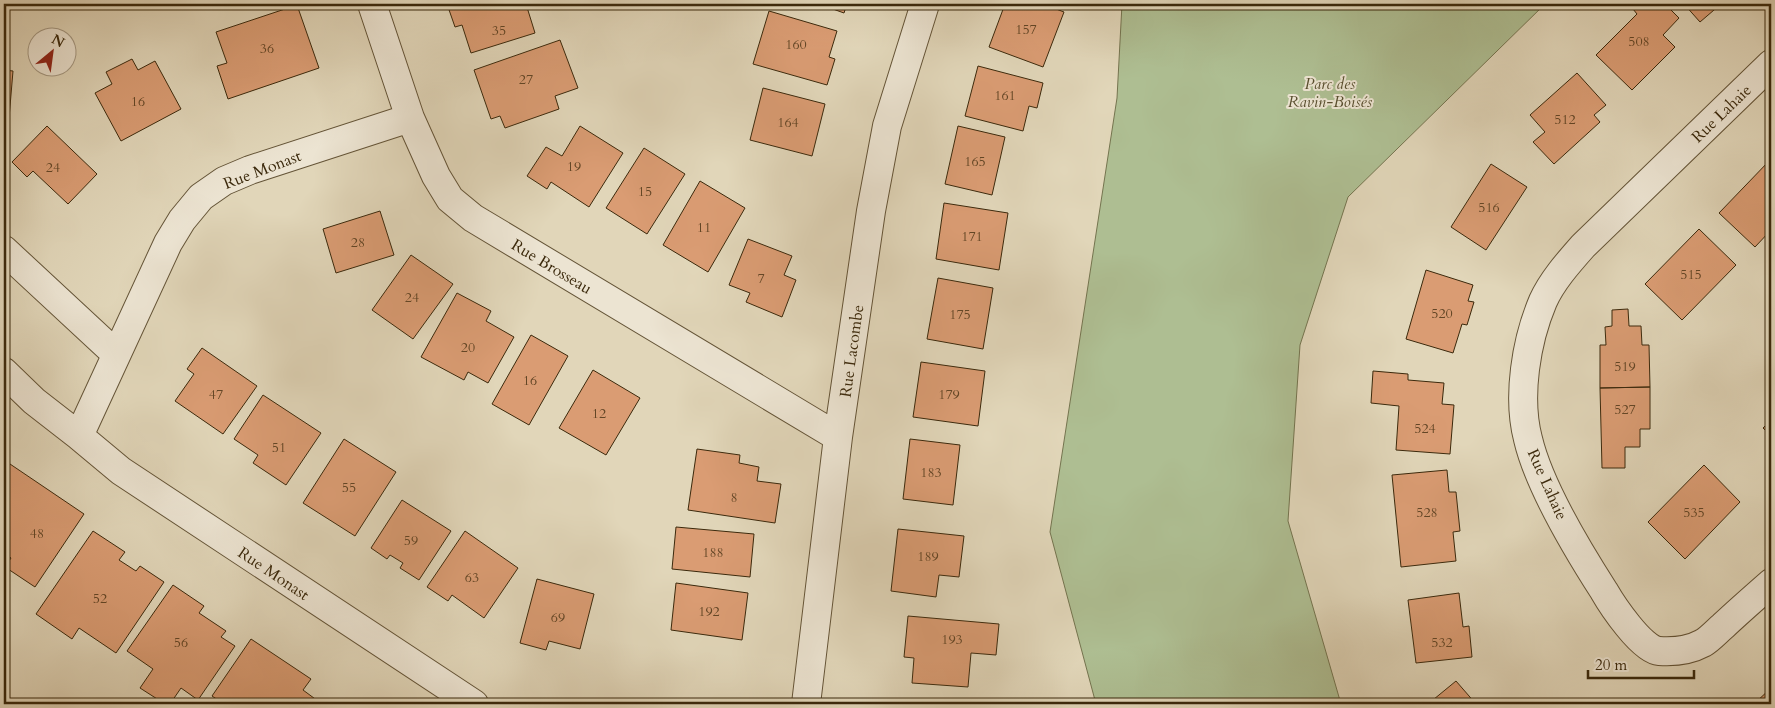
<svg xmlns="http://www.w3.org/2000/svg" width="1775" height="708" font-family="Cardo,serif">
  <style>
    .green { fill: #aebe92; stroke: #74744f }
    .building { fill: #da9c73; stroke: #3b290c }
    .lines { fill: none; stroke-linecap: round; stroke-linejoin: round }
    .minor-casing { stroke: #645437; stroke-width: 30 }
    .minor { stroke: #ece4d2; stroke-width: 28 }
    .labels { text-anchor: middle; stroke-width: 4; stroke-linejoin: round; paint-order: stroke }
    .number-label { font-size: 14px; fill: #634626 }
    .park-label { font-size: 16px; font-style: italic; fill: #584e2e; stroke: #ece4d2 }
    .street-label { font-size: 16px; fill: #3b290c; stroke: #ece4d2 }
  </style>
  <rect width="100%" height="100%" fill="#e1d6b9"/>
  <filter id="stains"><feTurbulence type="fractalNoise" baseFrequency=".004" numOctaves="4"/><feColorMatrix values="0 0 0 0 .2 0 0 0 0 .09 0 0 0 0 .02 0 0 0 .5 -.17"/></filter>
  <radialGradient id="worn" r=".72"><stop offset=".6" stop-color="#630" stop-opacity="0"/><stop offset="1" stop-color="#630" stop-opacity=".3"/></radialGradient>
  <path class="green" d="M1122,4H1545L1348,197L1300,345L1288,521L1341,704H1096L1050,532L1117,98Z"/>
  <path class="building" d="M447,4H526L535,33L471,53L462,25L455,27Z
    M819,4H847L844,13Z
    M1005,4H1043L1064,12L1043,67L989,47Z
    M1629,4H1665L1679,18L1663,35L1675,47L1632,90L1596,55L1637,14Z
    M1684,4H1721L1700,22Z
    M297,5L319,68L228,99L217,66L227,63L216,32Z
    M769,11L837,31L829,57L835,59L827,85L753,64Z
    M560,40L578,88L555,96L559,109L505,128L500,116L491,119L474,70Z
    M132,59L138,70L155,61L181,109L121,141L95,93L112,84L106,72Z
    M978,66L1043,83L1037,108L1029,106L1023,131L965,116Z
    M4,70L13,71L8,130L4,129Z
    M1577,73L1606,105L1594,115L1600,122L1554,164L1533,142L1545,132L1530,115Z
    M763,88L825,104L812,156L750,140Z
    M47,126L97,174L68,204L33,171L27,177L12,162Z
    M580,126L623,153L589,207L551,182L547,189L527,176L546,147L562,156Z
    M958,126L1005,137L992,195L945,184Z
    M644,148L685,174L647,234L606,208Z
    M1770,160L1771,230L1755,247L1719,213Z
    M1491,164L1527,187L1486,250L1451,227Z
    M700,181L745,208L708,272L663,245Z
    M944,203L1008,213L999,270L936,259Z
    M380,211L394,255L336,273L323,229Z
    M1699,229L1736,265L1682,320L1645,284Z
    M748,239L792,256L784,275L796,280L782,317L746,302L750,293L729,285Z
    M411,255L453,284L413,339L372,310Z
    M1426,270L1473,285L1468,301L1474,302L1467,325L1462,324L1453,353L1406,339Z
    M938,278L993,288L983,349L927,339Z
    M457,293L491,311L486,321L514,337L488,383L468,372L464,380L421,357Z
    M1628,309L1629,326H1641L1642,345H1649L1650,387L1600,388V345H1606L1605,327L1612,326V310Z
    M531,335L568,356L529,425L492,404Z
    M202,348L257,386L223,434L175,401L194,374L187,369Z
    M921,362L985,371L978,426L913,417Z
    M593,370L640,398L606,455L559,428Z
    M1373,371L1408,374V380L1444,383L1442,404L1454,405L1450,454L1396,450L1399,406L1371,403Z
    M1650,387V429H1640V447H1625V468H1602L1600,388Z
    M263,395L321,433L286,485L253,463L258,455L234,439Z
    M1771,420V436L1763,428Z
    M344,439L396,472L355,536L303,503Z
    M910,439L960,445L953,505L903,499Z
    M697,449L740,455L739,463L759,467L757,481L781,484L775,523L688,510Z
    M10,464L84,514L35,587L5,567L11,558L4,553V474Z
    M1704,465L1740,502L1685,559L1648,522Z
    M1447,470L1449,492H1456L1460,531L1453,532L1456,561L1401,567L1392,475Z
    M402,500L451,531L419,580L400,568L403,563L390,555L387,559L371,548Z
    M676,527L754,534L750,577L672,569Z
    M898,529L964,536L959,577L939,575L936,597L891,591Z
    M93,531L125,552L119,560L136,571L140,566L164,582L116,653L79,628L72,639L36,614Z
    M465,531L518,568L484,618L452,595L448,601L427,587Z
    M537,579L594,594L580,649L549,641L546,650L520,643Z
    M676,583L748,593L742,640L671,630Z
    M173,585L204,606L199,613L226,631L221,637L235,646L198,700L181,688L170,704H165L140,688L153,669L127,651Z
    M1459,593L1463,627L1469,626L1472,657L1416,663L1408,600Z
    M908,616L999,624L996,655L971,653L968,687L912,683L914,658L904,657Z
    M251,639L311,679L303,690L322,704H224L212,696Z
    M1456,681L1476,704H1428Z
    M1771,688V704H1756L1755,703Z"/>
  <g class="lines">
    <defs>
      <path id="minor" d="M372,4L410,118L436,176L450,199L473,218L838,437
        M1771,64L1583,246C1568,263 1552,281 1543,301C1526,341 1517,397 1528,439C1539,486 1577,549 1604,591C1612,605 1642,650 1659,651C1673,652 1690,650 1703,643C1710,639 1717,631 1723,626C1739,611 1755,597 1771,583
        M410,118L250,170L224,181L201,197L182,220L168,243L79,436L121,471L474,704
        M4,250L116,354
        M4,372L34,401L79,436
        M806,704L838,437L871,211L887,126L925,4"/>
    </defs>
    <use href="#minor" class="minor-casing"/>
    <use href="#minor" class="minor"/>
  </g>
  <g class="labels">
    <g class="number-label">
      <text x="1026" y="34">157</text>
      <text x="499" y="35">35</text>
      <text x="1639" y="46">508</text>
      <text x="796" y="49">160</text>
      <text x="267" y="53">36</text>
      <text x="526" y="84">27</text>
      <text x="1005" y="100">161</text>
      <text x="138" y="106">16</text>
      <text x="1565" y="124">512</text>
      <text x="788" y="127">164</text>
      <text x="975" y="166">165</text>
      <text x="574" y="171">19</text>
      <text x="53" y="172">24</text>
      <text x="645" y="196">15</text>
      <text x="1489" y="212">516</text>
      <text x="704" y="232">11</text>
      <text x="972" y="241">171</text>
      <text x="358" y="247">28</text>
      <text x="1691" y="279">515</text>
      <text x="761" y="283">7</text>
      <text x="412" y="302">24</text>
      <text x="1442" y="318">520</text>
      <text x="960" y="319">175</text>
      <text x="468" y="352">20</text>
      <text x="1625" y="371">519</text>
      <text x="530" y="385">16</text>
      <text x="216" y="399">47</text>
      <text x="949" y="399">179</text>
      <text x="1625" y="414">527</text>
      <text x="599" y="418">12</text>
      <text x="1425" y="433">524</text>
      <text x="279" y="452">51</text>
      <text x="931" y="477">183</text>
      <text x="349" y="492">55</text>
      <text x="734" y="502">8</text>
      <text x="1427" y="517">528</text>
      <text x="1694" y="517">535</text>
      <text x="37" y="538">48</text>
      <text x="411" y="545">59</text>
      <text x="713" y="557">188</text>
      <text x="928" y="561">189</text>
      <text x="472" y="582">63</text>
      <text x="100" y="603">52</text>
      <text x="709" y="616">192</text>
      <text x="558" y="622">69</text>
      <text x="952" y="644">193</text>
      <text x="181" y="647">56</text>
      <text x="1442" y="647">532</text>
    </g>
    <g class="park-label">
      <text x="1330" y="89">Parc des<tspan x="1330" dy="18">Ravin-Boisés</tspan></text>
    </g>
    <g class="street-label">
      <text transform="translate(1721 113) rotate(-44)" y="6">Rue Lahaie</text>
      <text transform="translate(262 169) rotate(-21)" y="6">Rue Monast</text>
      <text transform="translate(552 266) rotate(31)" y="6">Rue Brosseau</text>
      <text transform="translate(851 351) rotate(-82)" y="6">Rue Lacombe</text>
      <text transform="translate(1548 484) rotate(66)" y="6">Rue Lahaie</text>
      <text transform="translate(274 573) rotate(34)" y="6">Rue Monast</text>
    </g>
  </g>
  <rect width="1775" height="708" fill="none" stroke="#e1d6b9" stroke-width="20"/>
  <rect x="5" y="5" width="1765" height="698" fill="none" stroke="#3b290c" stroke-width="2.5"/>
  <rect x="10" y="10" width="1755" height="688" fill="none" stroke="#3b290c"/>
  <g transform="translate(52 52) rotate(29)"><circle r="24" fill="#ece4d2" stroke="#a59983"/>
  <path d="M0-4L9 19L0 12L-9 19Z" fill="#8f2418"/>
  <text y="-8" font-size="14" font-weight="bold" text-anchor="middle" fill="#3b290c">N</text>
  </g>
  <path d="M1588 670v8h106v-8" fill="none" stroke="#3b290c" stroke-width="2.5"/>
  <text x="1595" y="670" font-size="15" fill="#3b290c" stroke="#ece4d2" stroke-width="4" paint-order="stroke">20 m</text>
  <rect width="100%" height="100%" filter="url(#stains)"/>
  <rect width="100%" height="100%" fill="url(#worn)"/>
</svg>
